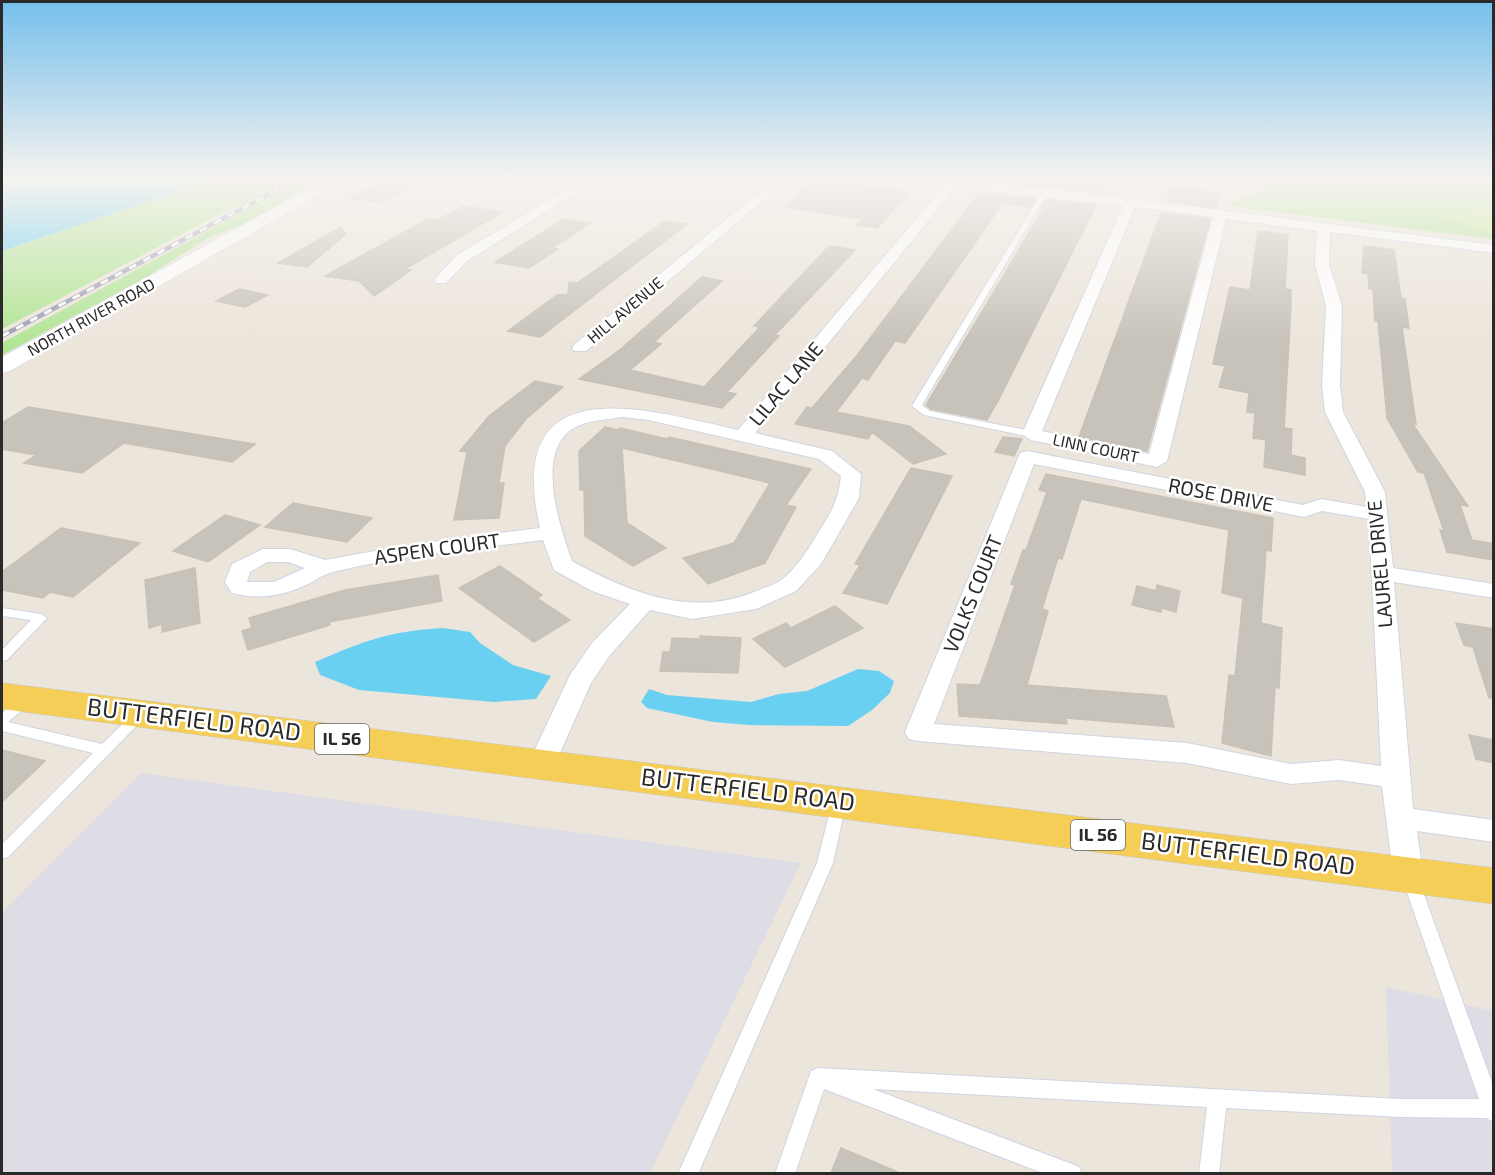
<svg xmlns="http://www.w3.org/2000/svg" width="1495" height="1175" font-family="'Exo 2',sans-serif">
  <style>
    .industrial { fill: #dedce4 }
    .green { fill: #b2e595 }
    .pitch { fill: #c7ed91 }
    .water { fill: #6ad0f2 }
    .building { fill: #c7c3ba; stroke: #c8c1b5; stroke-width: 1.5 }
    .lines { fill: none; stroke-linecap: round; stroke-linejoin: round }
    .lane-casing { stroke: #d0d4e3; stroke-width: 2 }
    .street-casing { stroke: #d0d4e3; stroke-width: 2 }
    .secondary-casing { stroke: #d0d4e3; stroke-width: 1 }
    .primary-casing { stroke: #c8c8c8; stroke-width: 1 }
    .lane { fill: #fff; fill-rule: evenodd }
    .street { fill: #fff; fill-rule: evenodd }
    .secondary { fill: #fff; fill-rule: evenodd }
    .primary { fill: #f5ce58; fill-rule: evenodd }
    .rail-casing { stroke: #9ea1b5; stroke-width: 4.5 }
    .rail { stroke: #fff; stroke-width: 3; stroke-dasharray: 8; stroke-linecap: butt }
    .labels { text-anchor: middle; stroke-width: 5; stroke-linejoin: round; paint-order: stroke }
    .far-street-label { font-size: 16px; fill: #2a2a2a; stroke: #fff }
    .shield { fill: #fff; stroke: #6a6a6a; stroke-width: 1.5 }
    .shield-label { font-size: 18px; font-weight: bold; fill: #2a2a2a }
    .street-label { font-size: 20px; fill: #2a2a2a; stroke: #fff }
    .near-street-label { font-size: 24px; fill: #2a2a2a; stroke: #fff }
  </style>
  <rect width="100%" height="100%" fill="#ece5db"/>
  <path class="industrial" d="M141,773L801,863L650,1173H2V913Z
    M1386,987L1493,1011V1173H1392Z"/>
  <path class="green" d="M211,180H324L241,225L206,239L143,279L2,355V343L244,211L235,206L2,329V251Z
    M1278,180H1493V239L1228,206Z"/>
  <path class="pitch" d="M1493,206V233L1437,215Z"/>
  <path class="water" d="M2,180H211L2,251Z
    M443,628L470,632L480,643L513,665L551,676L536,699L494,702L359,690L320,675L315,662C364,641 389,631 443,628Z
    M858,669L879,671L894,681L890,693L872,710L848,726L749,725L713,722L647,708L641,702L649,689L667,695L751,702L779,694L807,691Z"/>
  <path class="building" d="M384,180L415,185L380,203L350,198Z
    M988,180H1073L1106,184L1102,193Z
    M815,181L868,186L910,192L877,228L857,225L863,219L785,207Z
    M1171,187L1220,193L1217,208L1166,201Z
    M979,193L1036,199L1031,207L1003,203L905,343L895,341L868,380L862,378L836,412L909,426L946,454L913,464L872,432L868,439L795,424L807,407L812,408L859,353Z
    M1046,200L1096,205L998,401L987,420L931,409L926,405L1044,208H1041Z
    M464,206L503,212L405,269L411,270L374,296L359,281L325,276L428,219L438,220Z
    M1161,213L1210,219L1147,451L1079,437Z
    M564,219L591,223L552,248L558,249L529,268L495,262Z
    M665,221L687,224L540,337L508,331L557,295L568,294L569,282L577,283Z
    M341,227L346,234L307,267L278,263Z
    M1258,231L1288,235L1285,289L1291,290V306L1284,428L1292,429L1291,455L1305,458V475L1264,467L1266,440L1253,438L1255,413L1247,412L1249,393L1219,387L1225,366L1213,364L1230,287L1250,290Z
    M829,246L855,250L775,335L779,336L727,392L736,394L722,408L579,379L621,349L702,277L722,281L654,342L661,344L630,370L704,387L760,327L754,326Z
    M1364,246L1394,250L1401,298L1405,299L1409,328L1402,327L1416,424L1412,423L1468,506L1460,505L1472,540L1494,544V560L1447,552L1440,530L1444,531L1424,473L1418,472L1387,418L1378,321H1375L1373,289H1369L1368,274L1362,273Z
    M239,289L268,295L245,307L216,301Z
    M535,381L563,387L526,419L505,446L499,483H504L499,518L454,520L467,452L460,451L489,416Z
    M28,407L255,444L232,462L124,443L82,473L24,463L36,455L2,449V423Z
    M605,427L618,430L620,428L667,439L669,437L811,469L786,505L796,507L765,563L708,584L683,558L734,543L770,483L622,448L627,523L666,548L633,566L585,536L584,490H580L579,451Z
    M1003,437L1022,439L1014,456L995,452Z
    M911,468L952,476L887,604L843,593L860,565L855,564Z
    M1046,474L1273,518L1271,551L1266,550L1261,623L1282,628L1279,688L1275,687L1271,756L1222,743L1229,675L1235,676L1243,598L1222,593L1229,530L1081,499L1062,559L1058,558L1042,609L1048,611L1027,685L1166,696L1174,727L1066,718L1067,724L959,716L957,684L980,685L1015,585L1011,584L1023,550H1026L1047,492L1039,490Z
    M293,503L372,518L347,542L265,527Z
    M225,515L260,525L208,562L173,551Z
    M61,528L140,543L73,597L50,592L43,598L2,590V572Z
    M500,566L542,595L537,598L570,620L534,642L459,588Z
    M195,568L200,623L162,632V624L149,628L145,580Z
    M438,575L442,601L329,622L330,625L248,650L242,631L252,628L249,618L345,590Z
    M1157,585L1180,591L1176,612L1162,608L1161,612L1132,605L1137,586L1156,591Z
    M835,606L863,628L785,667L753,639L786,623L791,628Z
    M1456,623L1494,629V697L1489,698L1473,647L1464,645Z
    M700,636L741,638L738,673L660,671L663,652H670L672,638L700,639Z
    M1469,735L1494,740V763L1476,759Z
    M2,750L45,761L2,802Z
    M841,1148L900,1173H831Z"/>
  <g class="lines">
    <defs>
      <path id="lane" d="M1043,191L1048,192L922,405L930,411L1031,431L1036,434L1031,437L924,415L912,406Z
        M2,608L41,614L47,618L7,660L2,661V650L31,620L2,616Z
        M25,695L30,697L32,700L30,703L8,722L102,744L136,711H146L148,714L8,857L2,859V844L93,753L2,731V713L20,697Z
        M839,797L844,799L846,803L833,863L698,1174H678L817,863L832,803L834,799Z
        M1410,871L1416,873L1418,878L1494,1088V1122L1486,1118L1401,1117L1226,1108L1219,1174H1199L1207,1107L873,1089L1072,1164L1079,1167L1082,1174H1045L824,1089L795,1174H775L809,1077L811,1071L818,1068L1401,1099H1479L1402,878L1404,873Z"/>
      <path id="street" d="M583,180H597L467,261L446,283H436L434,280L457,255Z
        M774,180H787L586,351H574L572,348L574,345Z
        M897,180H961L1045,188L1494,245V253L1330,232L1329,264L1342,306L1340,385L1343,412L1385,492L1393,568L1494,584V598L1394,582L1413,809L1494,820V842L1417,831L1423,874L1419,883L1408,886L1397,883L1393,874L1382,786L1339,780L1291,784L1187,763L918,741L909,739L905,732L1020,453L1027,451L1303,505L1321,499L1367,507L1365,492L1325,412L1322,385L1326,306L1315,264L1317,231L1226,219L1167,461L1157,467L1031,440L1022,434L1123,206L955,188L755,433L832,451L861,474L859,498L821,564L796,591L756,609L692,619L650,610L610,655L591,683L552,771L542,774L532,771L528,764L570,675L592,643L630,604L592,591L554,570L543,540C473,549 402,555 333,572C324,574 316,580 308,584C284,596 258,600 232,593L225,582L232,564L263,549H290L325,560L408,545L540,528C503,367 642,408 738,430L943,187L903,184ZM1135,207L1213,217L1149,454L1042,431ZM622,417L649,420L819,459L841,476C838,504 829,515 815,538C805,554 795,570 780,581C774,585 766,587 759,590C694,619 630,593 572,561C560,528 535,454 572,429C587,420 605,420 622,417ZM1034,464L1304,517L1322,511L1369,519L1381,766L1339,760L1291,764L1187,743L934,724ZM267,562H288L305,568L274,582H247L250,572Z"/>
      <path id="secondary" d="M325,180H345L10,371L2,373V357Z"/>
      <path id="primary" d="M2,683L1494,868V904L2,709Z"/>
    </defs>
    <use href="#lane" class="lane-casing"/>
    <use href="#street" class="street-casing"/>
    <use href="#secondary" class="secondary-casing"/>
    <use href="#primary" class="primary-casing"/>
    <use href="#lane" class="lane"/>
    <use href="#street" class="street"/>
    <use href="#secondary" class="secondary"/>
    <use href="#primary" class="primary"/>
    <defs>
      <path id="rail" d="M2,336L296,180"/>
    </defs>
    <use href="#rail" class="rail-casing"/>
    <use href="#rail" class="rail"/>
  </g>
  <linearGradient id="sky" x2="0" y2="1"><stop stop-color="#75bfec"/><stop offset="0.52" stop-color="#f6f3ef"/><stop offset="1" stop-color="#f6f3ef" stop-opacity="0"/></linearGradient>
  <rect width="1495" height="344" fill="url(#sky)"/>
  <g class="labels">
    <g class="far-street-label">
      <text transform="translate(625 310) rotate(-40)" y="6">HILL AVENUE</text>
      <text transform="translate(91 317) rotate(-29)" y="6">NORTH RIVER ROAD</text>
      <text transform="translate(1096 448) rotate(12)" y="6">LINN COURT</text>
    </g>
    <g class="shield">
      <rect x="315" y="724" width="54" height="30" rx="4.5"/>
      <rect x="1071" y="820" width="54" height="30" rx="4.5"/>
    </g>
    <g class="shield-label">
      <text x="342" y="745">IL 56</text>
      <text x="1098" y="841">IL 56</text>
    </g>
    <g class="street-label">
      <text transform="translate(786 384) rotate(-50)" y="7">LILAC LANE</text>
      <text transform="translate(1221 495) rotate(11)" y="7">ROSE DRIVE</text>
      <text transform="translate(437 549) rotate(-8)" y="7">ASPEN COURT</text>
      <text transform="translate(1380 564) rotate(-95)" y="7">LAUREL DRIVE</text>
      <text transform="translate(973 594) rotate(-68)" y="7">VOLKS COURT</text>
    </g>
    <g class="near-street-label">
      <text transform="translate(194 720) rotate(7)" y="8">BUTTERFIELD ROAD</text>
      <text transform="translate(748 790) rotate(7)" y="8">BUTTERFIELD ROAD</text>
      <text transform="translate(1248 854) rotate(7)" y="8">BUTTERFIELD ROAD</text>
    </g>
  </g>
  <rect width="1495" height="1175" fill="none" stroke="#2a2a2a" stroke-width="6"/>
</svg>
